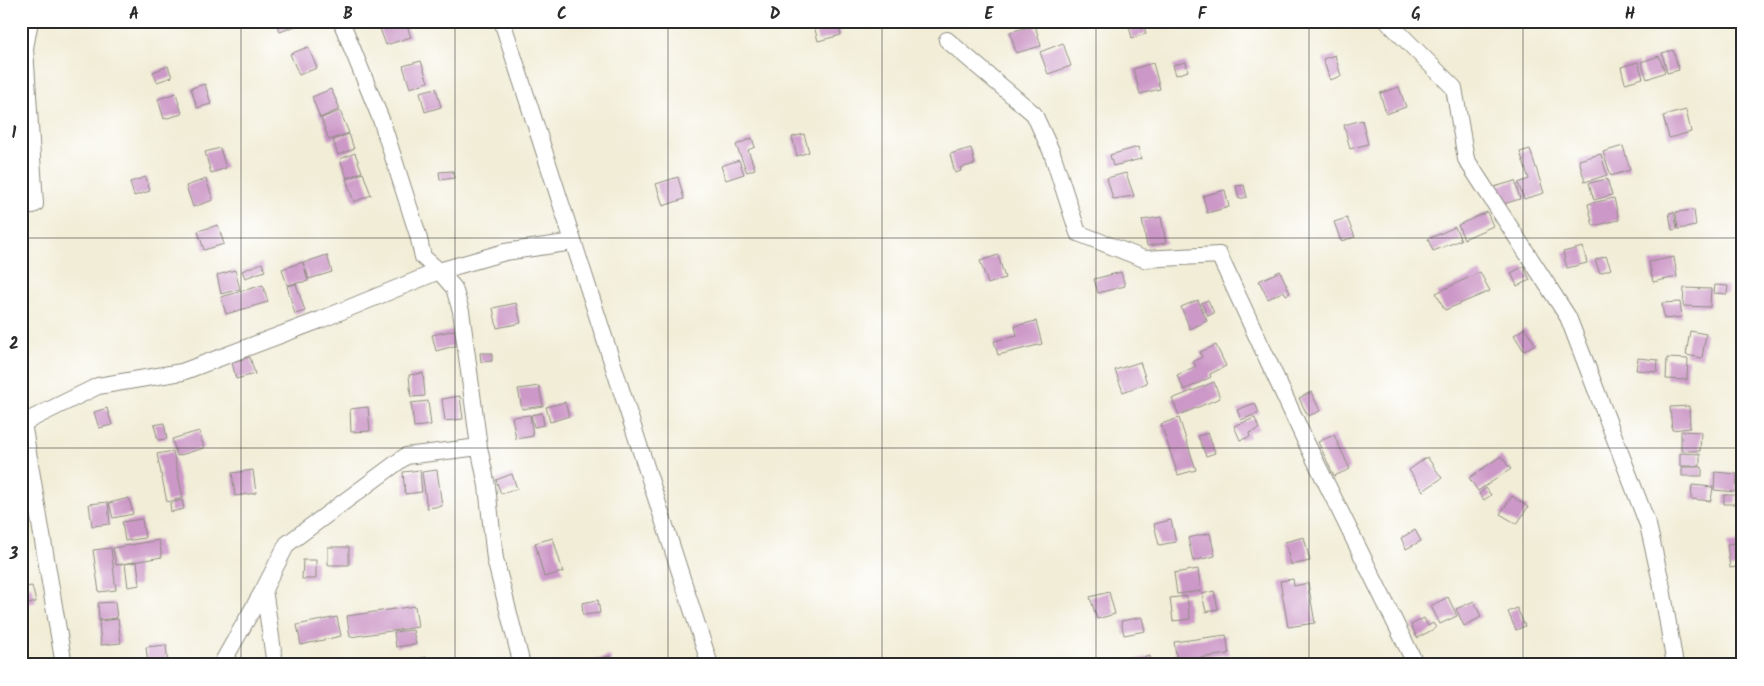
<svg xmlns="http://www.w3.org/2000/svg" width="1764" height="686" font-family="Kalam,sans-serif">
  <style>
    .building { fill: #cc98c7 }
    .lines { fill: none; stroke-linecap: round; stroke-linejoin: round }
    .street-casing { stroke: #8e8c81; stroke-width: 18 }
    .street { stroke: #fff; stroke-width: 16 }
    .grid { fill: none; stroke: #2b2b2b; stroke-width: 1; stroke-opacity: 0.55 }
    .neatline { fill: none; stroke: #2b2b2b; stroke-width: 2 }
    .grid-label { font-size: 16px; text-anchor: middle; font-weight: bold; fill: #2b2b2b }
  </style>
  <rect width="100%" height="100%" fill="#fff"/>
  <filter id="ink" filterUnits="userSpaceOnUse"><feTurbulence type="fractalNoise" baseFrequency=".02" numOctaves="2"/><feDisplacementMap in="SourceGraphic" scale="10" xChannelSelector="R" yChannelSelector="G"/><feConvolveMatrix kernelMatrix="1 2 1 2 8 2 1 2 1" color-interpolation-filters="sRGB"/></filter>
  <filter id="wash" filterUnits="userSpaceOnUse"><feTurbulence type="fractalNoise" baseFrequency=".0096" numOctaves="4" result="noise"/><feDisplacementMap in="SourceGraphic" scale="20" xChannelSelector="R" yChannelSelector="G"/><feGaussianBlur stdDeviation="1.12" result="paint"/><feColorMatrix in="noise" values="0 0 0 0 0 0 0 0 0 0 0 0 0 0 0 0 0 1.4 0 .05"/><feComposite in="paint" operator="in"/></filter>
  <g filter="url(#wash)">
    <rect width="100%" height="100%" fill="#f1edd7"/>
    <g id="blocks">
      <path class="building" d="M275,21H297L298,25L280,32Z
        M393,21H405L411,37L386,45L379,26Z
        M837,21L841,35L818,41L813,22Z
        M1143,22L1146,34L1132,38L1129,26Z
        M1035,25L1041,46L1016,53L1010,32Z
        M1063,43L1071,66L1048,74L1040,52Z
        M308,47L317,68L299,75L290,54Z
        M1673,50L1679,70L1667,73L1662,53Z
        M1335,55L1341,76L1330,80L1323,59Z
        M1659,56L1665,72L1647,79L1641,62Z
        M421,61L428,82L410,88L403,66Z
        M1186,62L1188,71L1176,75L1173,65Z
        M1638,62L1643,78L1625,83L1621,67Z
        M1153,63L1160,89L1140,94L1133,69Z
        M168,66L172,77L157,82L153,72Z
        M205,84L211,104L197,108L191,88Z
        M1399,87L1406,107L1386,114L1380,93Z
        M436,88L441,107L425,112L420,92Z
        M331,89L340,109L320,118L312,97Z
        M176,93L182,114L164,119L158,99Z
        M1686,110L1691,132L1669,138L1663,116Z
        M340,111L349,133L329,140L321,118Z
        M1362,120L1368,144L1350,149L1344,125Z
        M349,134L354,149L338,155L333,140Z
        M804,134L809,152L797,156L792,137Z
        M752,138L755,147L748,150L755,169L747,172L736,145Z
        M1623,146L1630,170L1611,176L1603,152Z
        M1138,147L1141,159L1113,166L1110,155Z
        M220,148L226,168L211,173L205,152Z
        M971,148L975,164L960,168L961,171L955,173L950,154Z
        M1530,149L1544,193L1524,199L1518,183L1529,179L1520,152Z
        M355,153L362,172L347,178L340,159Z
        M1601,154L1607,175L1585,182L1579,160Z
        M739,160L744,174L726,180L721,166Z
        M453,171L454,178L440,180L439,172Z
        M363,173L371,195L354,202L346,179Z
        M1126,173L1134,196L1113,199L1107,178Z
        M146,177L150,191L134,196L130,182Z
        M678,177L684,199L663,206L656,184Z
        M206,179L213,200L193,207L186,186Z
        M1607,179L1612,195L1594,200L1589,183Z
        M1515,181L1520,199L1500,205L1494,187Z
        M1244,185L1247,197L1239,199L1236,186Z
        M1225,190L1229,207L1207,213L1203,196Z
        M1614,198L1619,220L1593,226L1588,204Z
        M1694,210L1696,226L1678,229L1676,212Z
        M1487,212L1493,226L1464,239L1458,225Z
        M1674,212L1677,229L1672,230L1669,213Z
        M1161,217L1166,243L1147,246L1142,220Z
        M1347,218L1355,237L1341,241L1334,222Z
        M218,225L224,244L204,250L198,231Z
        M1455,227L1461,240L1433,251L1428,239Z
        M1583,247L1587,263L1567,268L1563,252Z
        M327,255L332,272L309,279L303,263Z
        M998,255L1005,278L988,284L980,261Z
        M1606,256L1611,269L1600,273L1595,260Z
        M1674,257L1677,277L1653,282L1649,262Z
        M303,262L308,281L287,285L282,269Z
        M262,263L265,271L245,278L242,271Z
        M1524,266L1530,280L1517,286L1511,273Z
        M235,270L240,289L221,294L217,275Z
        M1280,271L1290,293L1286,295L1284,291L1268,299L1259,281Z
        M1121,272L1125,286L1098,293L1094,279Z
        M1480,272L1490,291L1445,310L1436,293Z
        M296,284L305,311L295,314L287,286Z
        M263,285L268,302L226,314L221,297Z
        M1715,285L1728,286L1727,294L1714,293Z
        M1684,288L1711,289L1710,307L1683,306Z
        M1198,300L1207,321L1190,329L1181,307Z
        M1208,300L1214,313L1208,316L1201,303Z
        M1680,302L1682,317L1664,319L1662,303Z
        M516,303L521,323L497,328L493,308Z
        M1036,321L1042,344L998,355L994,341L1017,336L1015,326Z
        M1525,328L1535,344L1524,351L1514,335Z
        M455,330L458,345L436,351L432,335Z
        M1690,331L1706,334L1702,358L1686,355Z
        M1216,345L1226,366L1210,374L1211,377L1184,390L1177,375L1196,366L1193,362L1202,357L1200,352Z
        M480,353H492V361L481,362Z
        M250,357L255,374L236,379L232,362Z
        M1638,358L1658,360L1657,372L1636,370Z
        M1667,358L1688,359L1687,380L1666,379Z
        M1140,362L1147,383L1123,392L1115,370Z
        M423,373L425,396L411,397L409,375Z
        M1214,382L1220,398L1179,415L1172,399Z
        M539,386L543,406L522,409L518,389Z
        M1311,392L1320,411L1308,416L1299,398Z
        M460,396L463,419L445,421L442,399Z
        M428,401L431,425L414,427L411,403Z
        M565,402L569,416L550,422L546,407Z
        M1255,403L1259,413L1241,420L1237,410Z
        M1689,406L1690,428L1672,430L1670,407Z
        M368,407L370,431L351,432L350,409Z
        M107,408L112,425L99,428L94,412Z
        M542,413L544,425L534,427L531,415Z
        M530,415L533,436L516,439L512,417Z
        M1179,418L1196,470L1178,475L1161,424Z
        M1255,418L1259,429L1249,433L1250,437L1240,440L1234,426Z
        M164,423L167,439L158,440L154,425Z
        M199,431L204,448L177,456L172,439Z
        M1681,431L1701,432L1700,451H1681Z
        M1208,433L1215,453L1206,456L1198,436Z
        M1334,435L1350,469L1334,476L1318,442Z
        M173,451L183,498L167,502L157,454Z
        M1680,453L1700,454V466H1680Z
        M1501,456L1511,469L1478,491L1469,478Z
        M1427,457L1442,478L1423,491L1409,470Z
        M1682,467H1702V476H1682Z
        M253,470L256,493L235,496L232,473Z
        M420,470L422,492L405,494L403,472Z
        M437,470L442,506L427,508L422,472Z
        M1715,472L1737,474L1736,492L1714,490Z
        M512,474L517,489L501,494L496,480Z
        M1692,485L1713,487L1711,501L1691,499Z
        M1486,488L1491,495L1484,500L1479,494Z
        M1724,495H1735V504H1724Z
        M1512,496L1528,507L1517,524L1500,514Z
        M129,498L133,514L113,518L109,503Z
        M182,500L184,509L171,512L170,503Z
        M108,502L110,524L92,526L89,504Z
        M142,519L145,538L125,541L122,522Z
        M1171,520L1176,542L1159,545L1154,524Z
        M1415,530L1421,541L1406,549L1401,538Z
        M1210,533L1215,556L1193,561L1188,538Z
        M1304,537L1310,561L1291,565L1285,542Z
        M553,538L563,572L544,577L535,543Z
        M159,540L162,557L116,565L113,548Z
        M1743,542V566L1730,568L1727,544Z
        M328,547H349V565H328Z
        M111,548L116,590L99,592L93,550Z
        M303,560H316V579H302Z
        M137,562L140,585L128,587L125,564Z
        M1198,569L1201,591L1177,594L1174,573Z
        M1293,579L1294,586L1308,583L1315,623L1288,627L1280,581Z
        M32,586L36,602L21,606V588Z
        M1214,591L1218,609L1206,612L1202,594Z
        M1109,592L1115,614L1097,619L1090,597Z
        M1187,596L1190,619L1173,621L1170,598Z
        M1448,597L1457,616L1440,624L1431,606Z
        M598,600L600,613L583,615L582,603Z
        M1474,601L1481,617L1464,626L1456,609Z
        M115,602L117,618L99,620L98,603Z
        M415,606L418,627L350,637L347,616Z
        M1517,608L1525,626L1516,630L1508,612Z
        M337,617L341,636L301,645L297,625Z
        M1142,617L1145,631L1124,635L1121,621Z
        M1424,618L1428,626L1433,623L1436,628L1417,638L1411,625Z
        M118,619L121,643L101,645L99,621Z
        M413,630L416,644L396,647L394,632Z
        M1226,635L1229,654L1177,661L1174,642Z
        M21,636H23L27,657L21,658Z
        M166,645L168,665H148L146,647Z
        M610,656L612,665H590L589,662Z
        M1150,656L1152,665H1119V664Z
        M426,657L428,665H395V664Z"/>
    </g>
  </g>
  <g filter="url(#ink)">
    <use href="#blocks" fill-opacity="0" stroke="#8e8c81" stroke-width="1"/>
    <g class="lines">
      <defs>
        <path id="street" d="M341,21L382,122L418,235L423,257L439,271L505,252L573,242
          M502,21L710,665
          M1387,21L1454,88L1466,159L1568,317L1648,525L1661,582L1675,665
          M947,40L1034,114L1052,153L1078,233L1144,259L1219,255L1304,438L1416,665
          M21,210L35,204L25,48L30,21
          M23,423L64,665
          M21,424L98,386L182,372L320,320L439,271L454,288L461,311L479,447L487,486L495,559L522,665
          M264,589L275,665
          M221,665L264,589L287,544L406,456L479,447"/>
      </defs>
      <use href="#street" class="street-casing"/>
      <use href="#street" class="street"/>
    </g>
  </g>
  <path class="grid" d="M241,21V665M455,21V665M668,21V665M882,21V665M1096,21V665M1309,21V665M1523,21V665M21,238H1743M21,448H1743"/>
  <rect width="1764" height="686" fill="none" stroke="#fff" stroke-width="55"/>
  <rect x="28" y="28" width="1708" height="630" class="neatline"/>
  <g class="grid-label">
    <text x="134" y="19">A</text>
    <text x="348" y="19">B</text>
    <text x="562" y="19">C</text>
    <text x="775" y="19">D</text>
    <text x="989" y="19">E</text>
    <text x="1202" y="19">F</text>
    <text x="1416" y="19">G</text>
    <text x="1630" y="19">H</text>
    <text x="14" y="138">1</text>
    <text x="14" y="349">2</text>
    <text x="14" y="559">3</text>
  </g>
</svg>
